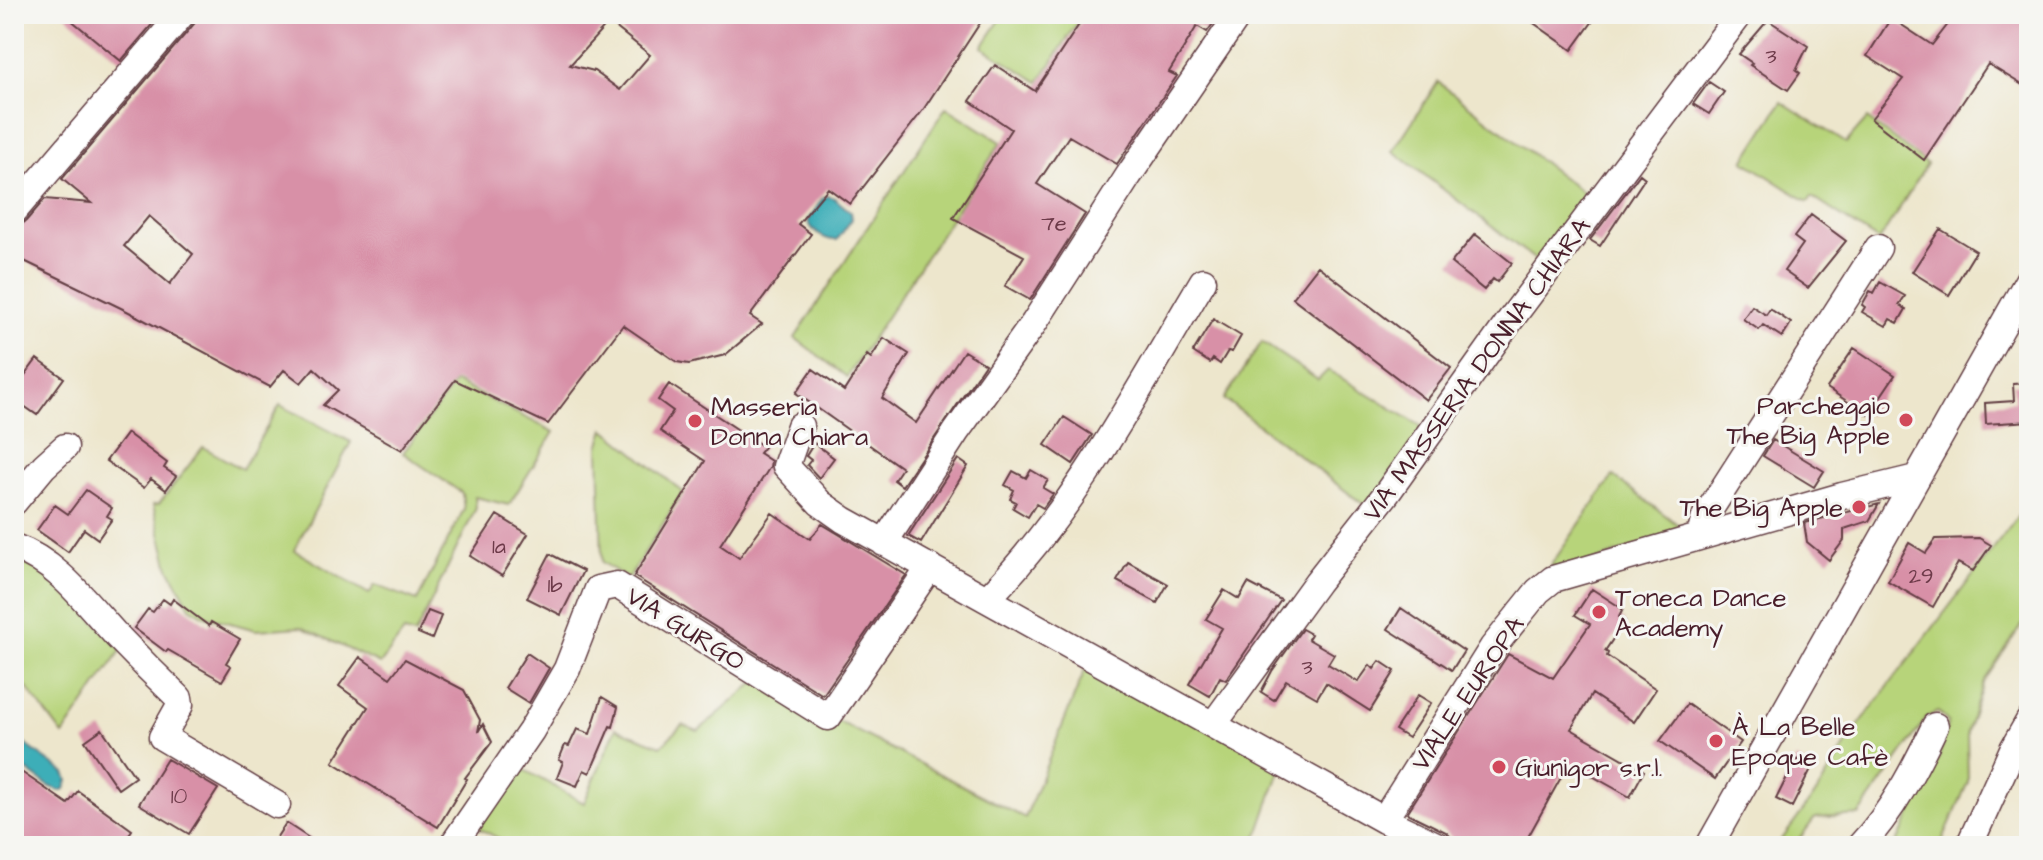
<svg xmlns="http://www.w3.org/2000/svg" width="2043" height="860" font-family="'Architects Daughter',sans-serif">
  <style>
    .green { fill: #b7d47a; stroke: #807a52; stroke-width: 2 }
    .water { fill: #3eaeb8; stroke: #446672; stroke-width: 2 }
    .building { fill: #d890a7; fill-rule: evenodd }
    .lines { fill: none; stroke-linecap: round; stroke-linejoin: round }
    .minor-casing { stroke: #623d43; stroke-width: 29 }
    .minor { stroke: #fff; stroke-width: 26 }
    .poi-dot { fill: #d1495b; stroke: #f6f6f2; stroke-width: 3 }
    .labels { text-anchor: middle; stroke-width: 6; stroke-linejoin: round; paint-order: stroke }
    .number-label { font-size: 22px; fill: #6e3b4a }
    .street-label { font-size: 26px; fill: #4a1f2b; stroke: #f6f6f2 }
    .poi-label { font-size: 26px; fill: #4a1f2b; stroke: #f6f6f2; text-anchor: start }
  </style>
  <rect width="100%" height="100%" fill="#f6f6f2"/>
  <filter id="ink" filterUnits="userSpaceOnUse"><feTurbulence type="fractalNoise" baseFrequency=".0125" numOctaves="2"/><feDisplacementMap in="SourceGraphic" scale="16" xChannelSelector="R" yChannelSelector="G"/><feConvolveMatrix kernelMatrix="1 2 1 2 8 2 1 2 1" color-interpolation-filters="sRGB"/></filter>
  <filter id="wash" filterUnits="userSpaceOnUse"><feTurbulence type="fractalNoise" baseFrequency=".006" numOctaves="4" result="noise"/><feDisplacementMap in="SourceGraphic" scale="32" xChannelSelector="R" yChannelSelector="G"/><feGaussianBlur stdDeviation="1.8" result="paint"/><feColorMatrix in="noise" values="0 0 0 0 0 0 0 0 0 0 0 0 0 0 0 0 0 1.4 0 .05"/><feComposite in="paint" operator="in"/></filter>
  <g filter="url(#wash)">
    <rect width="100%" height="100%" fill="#ede6cc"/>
    <path class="green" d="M1004,14H1083L1039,82L982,47Z
      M1438,82L1595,202L1546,268L1393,151Z
      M1782,102L1846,143L1867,119L1927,164L1879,241L1812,197L1808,202L1744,161Z
      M946,107L1001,142L847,377L795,338Z
      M1262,342L1318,380L1328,370L1426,429L1371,510L1224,399Z
      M455,382L554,432L509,505L475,497L476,508L415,635L404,632L380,664L301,627L256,630L205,616L190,607L169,568L153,505L159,504L203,447L242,469L280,405L351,442L294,550L369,594L375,585L417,601L464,509L462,493L403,453Z
      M605,429L683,492L628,579L602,562L599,447Z
      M1613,476L1685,530L1560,573L1551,565Z
      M2029,502V614L1983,683L1967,732L1968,782L1940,846H1895L1938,761L1948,722L1938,712L1928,716L1859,815L1815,818L1794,846H1777L1817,792L1855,730Z
      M14,555L50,575L122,649L63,735L14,671Z
      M1089,660L1281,768L1254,846H514L474,826L514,764L584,803L616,728L661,746L682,725L698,731L758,680L1025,818Z"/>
    <path class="water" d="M827,196L834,198L851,212L852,219L837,240C826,241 812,232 808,221L822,199Z
      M14,742H22L65,773L68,780L65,789L61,791L49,786L14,761Z"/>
    <g id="blocks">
      <path class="building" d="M64,14H161L121,61Z
        M198,14H986L923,110L850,204L828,188L798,224L811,234L750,316L762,324L725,355L689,364L677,362L623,325L548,424L455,380L402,450L323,405L338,390L314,368L301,383L284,370L270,387L127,311L14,256V230L26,221L45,199L91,203L62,179L194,24ZM609,22L650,55L620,90L594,71L570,65ZM149,216L193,254L170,284L124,246Z
        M1086,14H1220L1207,32L1197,26L1169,72L1177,76L1117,164L1069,136L1037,184L1085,214L1030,300L1005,286L1024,256L953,218L1011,129L970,101L995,65L1035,91Z
        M1521,14H1598L1572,50Z
        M1956,14H2029V89L1988,64L1924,160L1871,119L1903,79L1867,56L1891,18L1932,45Z
        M1768,20L1808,46L1796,70L1800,73L1788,90L1750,65L1752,63L1739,54Z
        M1709,82L1724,92L1709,114L1693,104Z
        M1640,174L1645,178L1600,246L1590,240Z
        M1811,215L1846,241L1808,288L1784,271L1803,244L1794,237Z
        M1940,229L1976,251L1949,295L1912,272Z
        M1475,234L1512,263L1497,282L1493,279L1484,290L1451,263Z
        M1318,266L1451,368L1426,400L1293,298Z
        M1880,282L1905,296L1899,305L1906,309L1898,323L1890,319L1886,326L1862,312L1865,307L1862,305L1870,291L1874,293Z
        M1752,306L1766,315L1770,309L1791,323L1782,337L1763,325L1759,330L1743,319Z
        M1213,319L1241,336L1232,352L1228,351L1220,364L1213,359L1210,363L1193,352Z
        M884,338L909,354L882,398L916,423L964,351L985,364L902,486L894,480L902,468L796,393L813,369L844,391L867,355L871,358Z
        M1854,348L1895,375L1868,415L1827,388Z
        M37,359L64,378L37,415L14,399V390Z
        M2027,383L2029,421L1986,424L1985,403L2014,401L2013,384Z
        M669,384L764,447L759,453L771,461L770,467L720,545L739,558L772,513L810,539L822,524L906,575L823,695L634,576L705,461L660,431L673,411L658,400Z
        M1064,417L1092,435L1073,464L1045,445Z
        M127,433L167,463L164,468L176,476L166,490L151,479L144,488L106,461Z
        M1773,440L1824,471L1814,487L1763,456Z
        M814,443L834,458L819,478L807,465L811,460L806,456Z
        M958,459L968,466L921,543L908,536Z
        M1031,470L1048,480L1043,488L1053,494L1043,508L1036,504L1028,517L1013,508L1016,502L1010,499L1014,490L1005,485L1013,471L1026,478Z
        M86,490L112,508L107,516L112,519L98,539L84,529L68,552L37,530L55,505L68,514Z
        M1879,504L1869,521L1844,529V540L1829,560L1807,542L1804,523Z
        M497,515L528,534L502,576L470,556Z
        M1979,538L1991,545L1973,571L1958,563L1933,607L1888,581L1909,543L1926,553L1936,539Z
        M550,554L583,571L561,615L527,598Z
        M1128,562L1168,584L1157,603L1117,581Z
        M1248,583L1281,600L1226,680L1220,677L1210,696L1189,684L1222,628L1206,619L1224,590L1239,599Z
        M1592,589L1623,609L1619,617L1625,621L1605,651L1608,653L1607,656L1656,689L1634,722L1592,694L1571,729L1644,771L1630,797L1569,763L1523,846H1454L1452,838L1446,832L1407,813L1508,654L1553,678L1590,624L1575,615Z
        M163,599L170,604L173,599L209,626L211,622L240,639L226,663L231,666L222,681L168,650L166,652L134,628L148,609L153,612Z
        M1401,608L1464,651L1452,670L1388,629Z
        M428,611L441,616L432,639L418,633Z
        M1302,629L1311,634L1308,639L1334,654L1328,664L1358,682L1370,665L1374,669L1380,661L1395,671L1370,711L1326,683L1317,698L1286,680L1274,700L1261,692L1272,671Z
        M527,653L549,668L529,703L505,688Z
        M360,657L390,678L405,659L464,690L480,720L478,732L483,724L492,742L465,778L467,779L438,827L333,762L368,707L339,686Z
        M1418,695L1431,703L1408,738L1395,730Z
        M602,697L618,707L613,727L610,726L590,773L584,770L577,786L557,778L563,762L559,760L565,745L569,746L577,729L590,734Z
        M1687,704L1741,742L1715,779L1660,741Z
        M102,729L135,777L118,789L85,741Z
        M167,759L218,789L189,834L139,804Z
        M1796,759L1812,767L1792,807L1776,799Z
        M14,767L68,804L78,791L132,830L121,846H14Z
        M286,823L321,846H271Z"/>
    </g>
  </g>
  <g filter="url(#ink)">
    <use href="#blocks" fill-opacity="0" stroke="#623d43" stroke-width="2"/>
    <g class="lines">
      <defs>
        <path id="minor" d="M14,211L182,14
          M800,426L786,466L820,503L844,520L1384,820L1438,846
          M14,502L44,466L65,447
          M1700,536L1705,517L1878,248
          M884,543L956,432L1034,323L1129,175L1239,14
          M14,547C58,562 87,604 117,636C137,657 158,678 179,698L180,705L162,737L277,805
          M987,599C1077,507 1137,391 1203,281
          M1213,725L1317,582L1387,493L1511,319L1740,14
          M1384,820L1493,647L1538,591L1553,579L1842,496L1916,478
          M452,846L531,731L567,669L598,589L617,585L828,717L930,567
          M1709,846L2029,279
          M1860,846C1893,811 1915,768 1935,726
          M1969,846L2013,749L2029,721"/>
      </defs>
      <use href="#minor" class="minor-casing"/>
      <use href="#minor" class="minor"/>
    </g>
  </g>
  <g class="poi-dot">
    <circle cx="1906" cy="420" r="8"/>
    <circle cx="695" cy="421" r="8"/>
    <circle cx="1859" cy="507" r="8"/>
    <circle cx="1599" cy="612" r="8"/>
    <circle cx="1716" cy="741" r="8"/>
    <circle cx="1499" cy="767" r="8"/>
  </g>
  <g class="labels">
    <g class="number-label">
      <text x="1771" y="63">3</text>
      <text x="1054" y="230">7e</text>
      <text x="499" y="553">1a</text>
      <text x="1921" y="583">29</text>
      <text x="555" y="592">1b</text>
      <text x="1307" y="674">3</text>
      <text x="179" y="803">10</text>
    </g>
    <g class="street-label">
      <text transform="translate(1476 369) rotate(-54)" y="9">VIA MASSERIA DONNA CHIARA</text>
      <text transform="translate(686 628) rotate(32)" y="9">VIA GURGO</text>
      <text transform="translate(1467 693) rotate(-56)" y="9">VIALE EUROPA</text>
    </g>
    <g class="poi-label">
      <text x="1890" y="414" text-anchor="end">Parcheggio<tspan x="1890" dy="30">The Big Apple</tspan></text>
      <text x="711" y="415">Masseria<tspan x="711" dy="30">Donna Chiara</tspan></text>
      <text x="1843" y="516" text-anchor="end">The Big Apple</text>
      <text x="1615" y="606">Toneca Dance<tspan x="1615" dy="30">Academy</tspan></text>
      <text x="1732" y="735">À La Belle<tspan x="1732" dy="30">Epoque Cafè</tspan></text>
      <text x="1515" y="776">Giunigor s.r.l.</text>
    </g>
  </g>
  <rect width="2043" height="860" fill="none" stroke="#f6f6f2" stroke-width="48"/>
</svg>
